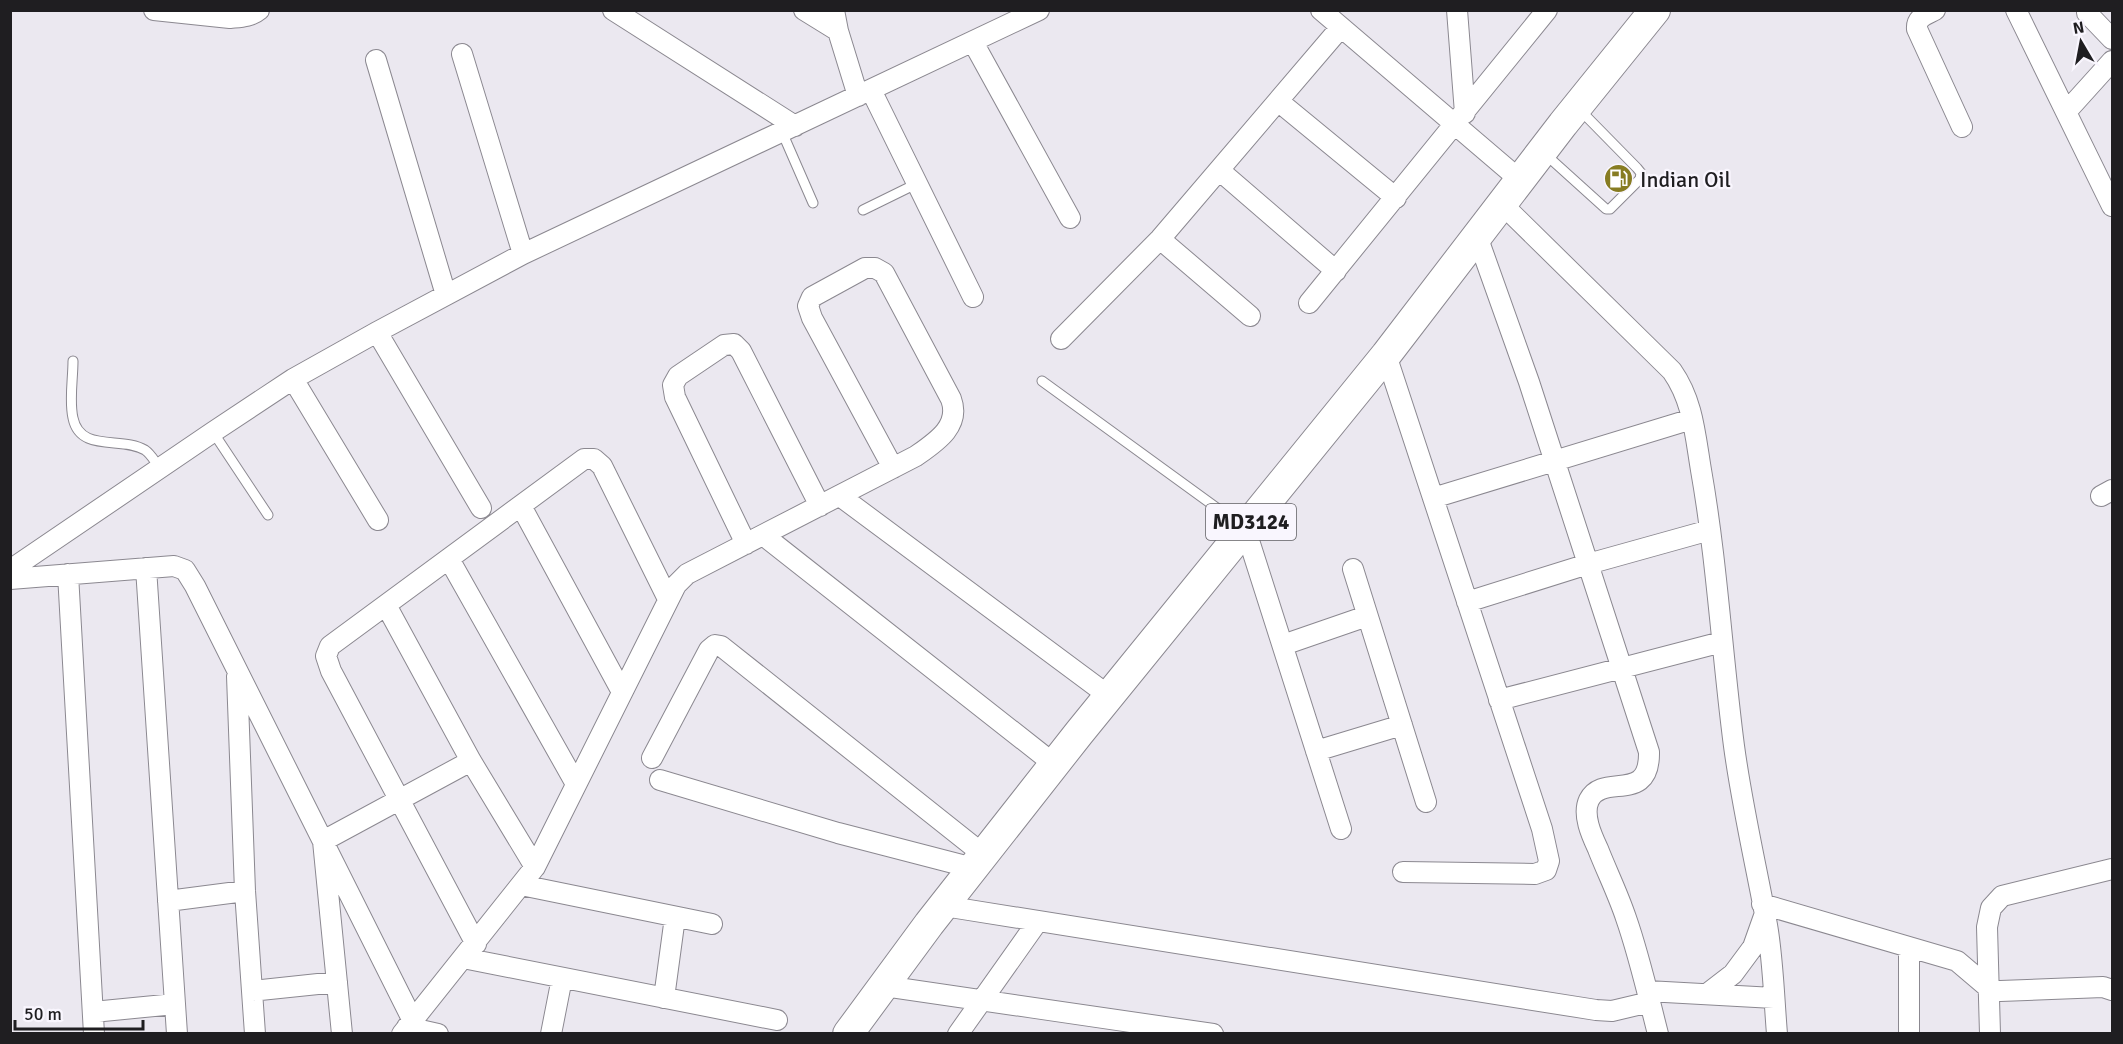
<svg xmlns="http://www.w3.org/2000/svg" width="2123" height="1044" font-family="Signika,sans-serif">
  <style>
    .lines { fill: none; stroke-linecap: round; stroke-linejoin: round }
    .service-casing { stroke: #8b8890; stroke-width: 11 }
    .minor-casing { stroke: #8b8890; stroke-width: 22 }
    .primary-casing { stroke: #8b8890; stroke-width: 32 }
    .service { stroke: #fff; stroke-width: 9 }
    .minor { stroke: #fff; stroke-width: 20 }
    .primary { stroke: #fff; stroke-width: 30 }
    .labels { text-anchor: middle; stroke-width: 4.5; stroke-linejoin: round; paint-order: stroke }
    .shield { fill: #f9f6fe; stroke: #605f63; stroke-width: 1.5 }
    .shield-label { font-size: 21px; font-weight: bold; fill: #1f1e21 }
    .poi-label { font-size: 22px; fill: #1f1e21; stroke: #f9f6fe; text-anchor: start }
  </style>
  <rect width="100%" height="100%" fill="#ebe8f0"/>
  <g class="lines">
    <defs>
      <path id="service" d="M782,132L813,203
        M1544,153L1606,209H1610L1640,179L1641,173L1637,168L1579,109
        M863,210L916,184
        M73,361C73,379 69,401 73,418C80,453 122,436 145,450C151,454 155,462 160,468
        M1042,381L1243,527
        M213,432L268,515"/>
      <path id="minor" d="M154,10L230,18C239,17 251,17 259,10
        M613,10L795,126
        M804,10L838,31
        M834,10L838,31L858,96
        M1321,10L1520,180
        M1457,10L1465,113
        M1935,10C1926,15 1916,17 1917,29L1962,127
        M2016,10L2112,206
        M2087,13L2112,39
        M973,42L1070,218
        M462,54L523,254
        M376,60L446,295
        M871,90L973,297
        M1278,101L1396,198
        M2066,112L2112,61
        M1219,170L1336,271
        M1502,204L1672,371C1693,401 1695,434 1701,470C1717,561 1722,654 1734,746C1742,806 1756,865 1767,925C1773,959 1774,998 1777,1034
        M1477,236L1529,382L1649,752C1650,805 1603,772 1589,800C1582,815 1592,836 1598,849C1607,872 1618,894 1626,918C1639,955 1648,995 1658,1034
        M1160,239L1250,316
        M1309,303L1547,10
        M377,332L481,508
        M1061,339L1160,239L1341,27
        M1386,355L1542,829L1549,861L1546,870L1535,874L1403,872
        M293,379L378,520
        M840,496L1109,696
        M2101,496L2112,490
        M1433,498L1692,419
        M521,506L622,692
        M1245,528L1341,829
        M763,535L1054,764
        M746,544L675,397L673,385L678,376L724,345L734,344L741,351L820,506
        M449,559L576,784
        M146,568L177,1034
        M1353,569L1426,802
        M10,570L213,432L293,379L377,332L523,254L1039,10
        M68,574L94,1034
        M10,579L174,566L185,570L195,586L412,1019
        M1467,602L1588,564L1710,530
        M386,605L471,761L535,867
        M1283,645L1367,616
        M237,676L245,891L255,1034
        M1499,700L1722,642
        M1316,751L1402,725
        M652,758L709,650L715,645L721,646L984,855
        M660,780L838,833L973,868
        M521,885L712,924
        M168,901L245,891
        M1762,904L1957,961L1990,989L2000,991L2103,987L2112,990
        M944,906L1596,1010L1612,1011L1650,1002
        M476,944L331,671L326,656L330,646L584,459H594L602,466L668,599
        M463,958L777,1020
        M884,986L1213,1034
        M252,991L337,982
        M1647,991L1774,998
        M1707,994L1733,974L1753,947L1764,916
        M664,998L675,917
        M93,1012L175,1004
        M407,1027L438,1034
        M342,1034L323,841L471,761
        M402,1034L535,867L676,585L687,574L916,456C936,442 961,426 951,399L884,273L875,268H865L812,297L808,306L812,318L893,468
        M551,1034L562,978
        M958,1034L1038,921
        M1909,1034V947
        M1990,1034L1987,927L1991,908L2002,896L2112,869"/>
      <path id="primary" d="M848,1034L929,924L1079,733L1386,355L1563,124L1655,10"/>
    </defs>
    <use href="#service" class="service-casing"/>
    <use href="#minor" class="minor-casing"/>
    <use href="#primary" class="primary-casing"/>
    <use href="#service" class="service"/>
    <use href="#minor" class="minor"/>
    <use href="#primary" class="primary"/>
  </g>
  <defs>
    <symbol id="fuel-disc" viewBox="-11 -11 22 22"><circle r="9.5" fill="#877c22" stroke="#f9f6fe"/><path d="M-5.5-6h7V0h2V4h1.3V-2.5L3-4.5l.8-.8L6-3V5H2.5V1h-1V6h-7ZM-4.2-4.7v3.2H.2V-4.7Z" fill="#fff"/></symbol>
  </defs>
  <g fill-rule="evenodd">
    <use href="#fuel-disc" x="1602" y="162" width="33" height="33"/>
  </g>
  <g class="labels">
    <rect class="shield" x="1206" y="504" width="90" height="36" rx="4.5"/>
    <g class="shield-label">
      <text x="1251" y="529">MD3124</text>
    </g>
    <g class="poi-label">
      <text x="1640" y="187">Indian Oil</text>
    </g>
  </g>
  <rect width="2123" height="1044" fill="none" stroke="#1f1e21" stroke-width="24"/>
  <g transform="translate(2081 42) rotate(350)" stroke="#f9f6fe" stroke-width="4.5" paint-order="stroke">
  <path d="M0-4.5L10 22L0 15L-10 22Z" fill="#1f1e21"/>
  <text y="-9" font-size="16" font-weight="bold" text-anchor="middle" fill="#1f1e21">N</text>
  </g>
  <path d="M15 1020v9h128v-9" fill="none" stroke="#1f1e21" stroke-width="3"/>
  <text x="24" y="1020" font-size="18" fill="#1f1e21" stroke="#f9f6fe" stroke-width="4.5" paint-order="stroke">50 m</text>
</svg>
